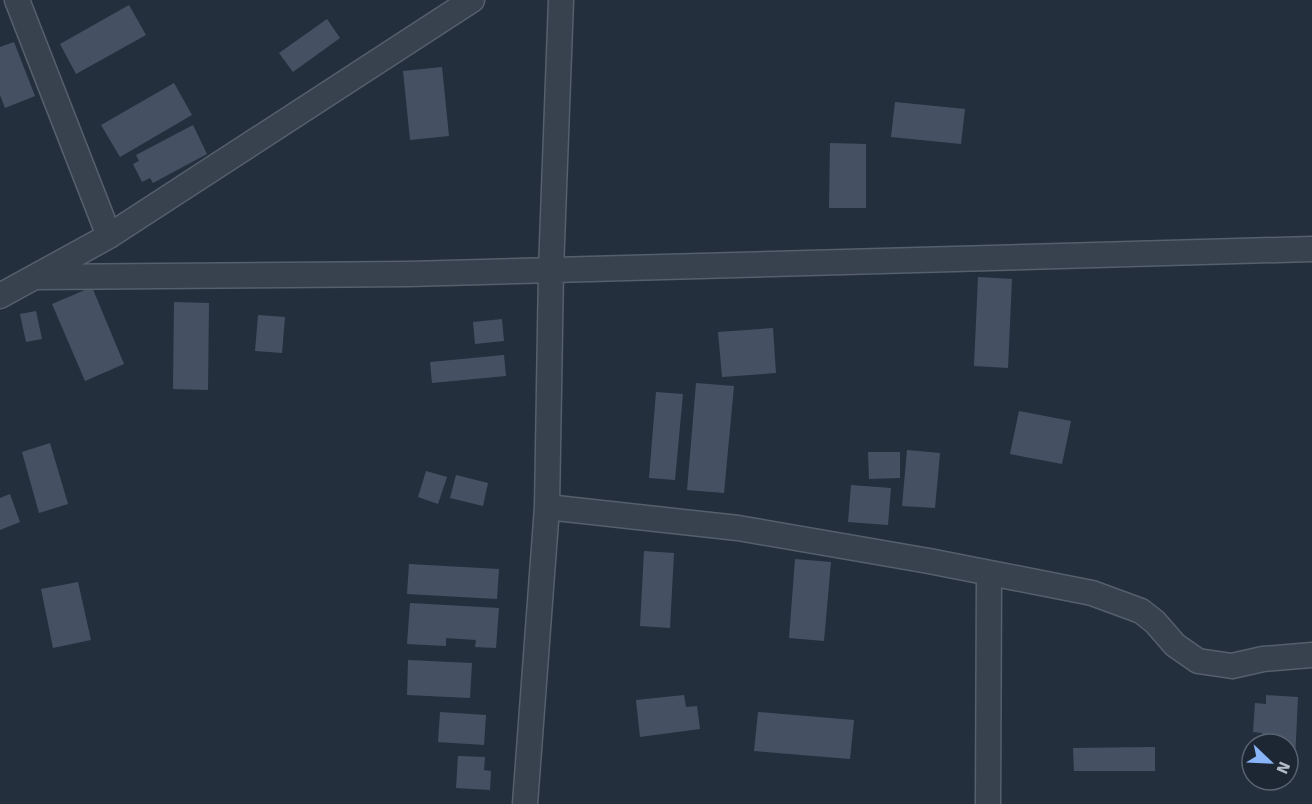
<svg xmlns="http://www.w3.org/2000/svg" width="1312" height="804" font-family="Signika,sans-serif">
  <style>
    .building { fill: #455162 }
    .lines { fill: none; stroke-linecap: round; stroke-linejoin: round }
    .minor-casing { stroke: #565f6c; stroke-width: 27 }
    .minor { stroke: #38414e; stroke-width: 24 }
  </style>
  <rect width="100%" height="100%" fill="#242f3e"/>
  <path class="building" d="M129,5L146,35L76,74L60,44Z
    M327,19L340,38L293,72L279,53Z
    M14,42L35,96L5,108L0,95V47Z
    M442,67L449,136L410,140L403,71Z
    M174,83L192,115L120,157L101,125Z
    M895,102L965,109L961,144L891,137Z
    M193,125L207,154L153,183L150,178L142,182L133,164L139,161L136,155Z
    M830,143L866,144V208H829Z
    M978,277L1012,279L1008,368L974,366Z
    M92,287L124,364L85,381L52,304Z
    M174,302L209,303L208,390L173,389Z
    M36,311L42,339L26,342L20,314Z
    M258,315L285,317L282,353L255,351Z
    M502,319L504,341L475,344L473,322Z
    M773,328L776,373L722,377L718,332Z
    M504,355L506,376L432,383L430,362Z
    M696,383L734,386L724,493L687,490Z
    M656,392L683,394L675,480L649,478Z
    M1019,411L1071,421L1062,464L1010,454Z
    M50,443L68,504L39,513L22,452Z
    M907,450L940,453L935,508L902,506Z
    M868,452H900V478L869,479Z
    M426,471L447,477L438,504L418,497Z
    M456,475L488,483L483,506L450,498Z
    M851,485L891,488L888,525L848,522Z
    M10,494L20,522L0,530V498Z
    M644,551L674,553L670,628L640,626Z
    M795,559L831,562L824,641L789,638Z
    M409,564L499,569L497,599L407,594Z
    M78,582L91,640L53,648L41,589Z
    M410,603L499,608L496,648L475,647L476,640L446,638V646L407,644Z
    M408,660L472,663L470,698L407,695Z
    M684,695L686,707L697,706L700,729L640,737L636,700Z
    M1266,695L1298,697L1295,761L1288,760V744H1262V733L1253,732L1255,703L1266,704Z
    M440,712L486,715L484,745L438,742Z
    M758,712L854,720L850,759L754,751Z
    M1155,747V771H1074L1073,748Z
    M458,756L485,757L484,770L491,771L490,790L456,788Z"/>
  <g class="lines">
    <defs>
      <path id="minor" d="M17,0L109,236
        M35,277L408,274L1312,249
        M0,296L109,236L472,0
        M547,507L738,528L929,561L1092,593L1141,611L1155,622L1175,645L1198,661L1232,666L1263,659L1312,655
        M525,804L547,507L551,270L561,0
        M988,804L989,574"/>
    </defs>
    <use href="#minor" class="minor-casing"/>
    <use href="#minor" class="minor"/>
  </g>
  <g transform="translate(1270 762) rotate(113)"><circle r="28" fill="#1d2633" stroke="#59626f" stroke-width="1.5"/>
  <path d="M0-4.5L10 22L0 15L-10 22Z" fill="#8ab4f8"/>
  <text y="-9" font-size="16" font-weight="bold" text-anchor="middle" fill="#b4bcc9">N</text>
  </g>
</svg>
